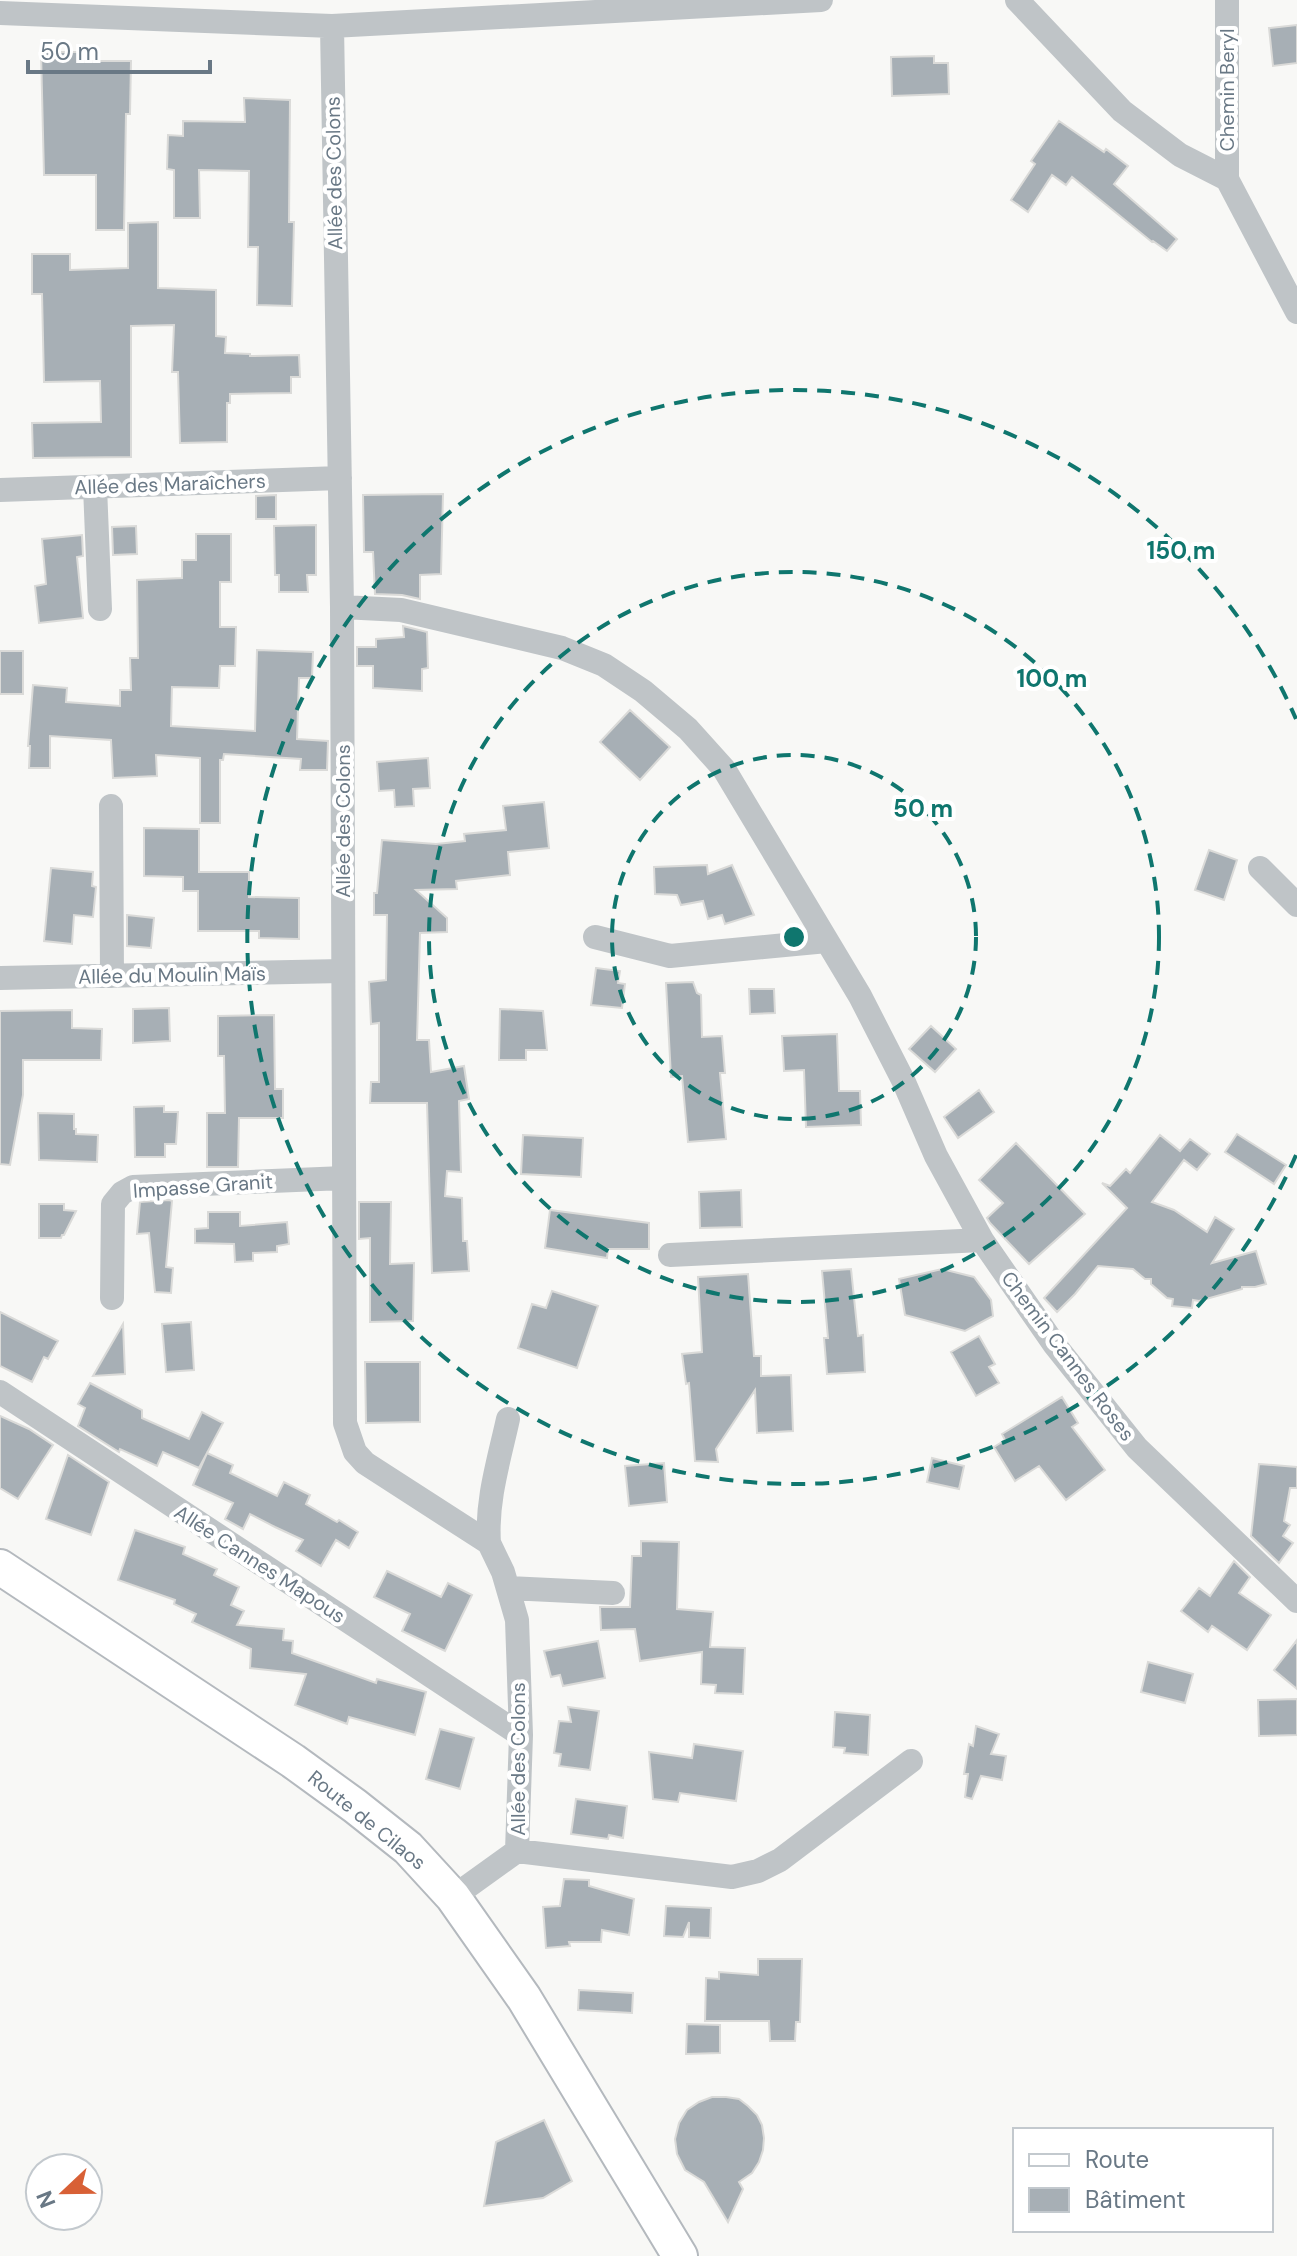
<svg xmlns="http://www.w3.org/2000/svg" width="1297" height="2256" font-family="'DM Sans',sans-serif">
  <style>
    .building { fill: #a7afb5; stroke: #dadad8; stroke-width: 2 }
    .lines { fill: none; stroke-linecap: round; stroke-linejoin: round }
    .secondary-casing { stroke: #b4b9be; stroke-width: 38 }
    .minor { stroke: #bfc4c7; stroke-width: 24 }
    .secondary { stroke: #fff; stroke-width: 34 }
    .ring { fill: none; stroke: #0f766e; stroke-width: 4; stroke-dasharray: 14 10 }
    .labels { text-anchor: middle; stroke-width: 8; stroke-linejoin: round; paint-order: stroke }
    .street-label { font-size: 20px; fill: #697885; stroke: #fff }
    .centre { fill: #0f766e; stroke: #fff; stroke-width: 4 }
    .ring-label { font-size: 24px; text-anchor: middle; font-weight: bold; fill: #0f766e; stroke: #fff; stroke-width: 8; stroke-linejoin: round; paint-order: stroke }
  </style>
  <rect width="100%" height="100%" fill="#f8f8f6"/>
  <path class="building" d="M1297,25V63L1273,66L1269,28Z
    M41,52H78L79,61H131L130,114H126L124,230H96V175H44Z
    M934,56V63H948L949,94L892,96L891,57Z
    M244,98L290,100L289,222H294L292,306L257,305L258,247H248L249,171L199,170L200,218H174V170L167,169L168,135L183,136V121L245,122Z
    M1059,121L1104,152L1106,149L1128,166L1114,184L1177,239L1167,251L1153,241L1152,242L1072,177L1066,185L1052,175L1028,212L1011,200L1035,164L1031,161Z
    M158,222V288L216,290V336L226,337L225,353L250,354V356L299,355L300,377H291V393L230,394V403H227V442L180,443L178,372H172L174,325L131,326V457L33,458L32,423L101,422L100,381L44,382L42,294H32V254H70V270L128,268V223Z
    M443,494L441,574L420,575V599L402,595L375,594L373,552H364L363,495Z
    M276,495V519H256V496Z
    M316,525V575H307L308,592H279V575H275L274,526Z
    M136,526L137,554L113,555L112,527Z
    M196,534H231V582H220V627H236L235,666H220L219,688L172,687L171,726L255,731L257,650L313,652L312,678H299L297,739L328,741L327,770H300L301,759L224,754L223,760H220V823H200V758L156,755L157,776L113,778L111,740L50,736V768H29L30,746H28L33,685L67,688L66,702L120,706V690H131L130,658H138L137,580L182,578V560H196Z
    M82,535L83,556L77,557L83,618L39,623L35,586L46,584L42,539Z
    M403,626L427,632L428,668L422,669V691L373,688V666H357V647H376V639L404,637Z
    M0,651H23V694H0Z
    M630,710L670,747L640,780L600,742Z
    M428,758L430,788L413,789L414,806L395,807L394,790L379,791L377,762Z
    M544,802L549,848L508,852L510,875L456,881L457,889L416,890L447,918V932L420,933L417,1040H429L431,1072L464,1066L469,1099L459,1101L461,1172L447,1171L445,1196L462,1198L463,1241H467L469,1271L432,1273L427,1103H370L371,1082H379V1023L371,1024L369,982L386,980L387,915H374V893H377L382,840L436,844L465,841L464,834L506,830L503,806Z
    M144,828L199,829V872H249V897L299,898V939L259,938V931H198V891H183V877L144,876Z
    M1209,850L1237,860L1224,900L1195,890Z
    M707,865L708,874L732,865L754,915L725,924L722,915L708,919L703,901L681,905L677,895L655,894L654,867Z
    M51,868L93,872L92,886L96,887L93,917L74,915L72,944L44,941Z
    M127,915L154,918L151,948L127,946Z
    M596,968L620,971L618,983L625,984L622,1008L591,1005Z
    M693,982L697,993L701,995L702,1037L722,1036L725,1073H720L726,1139L688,1142L682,1076L671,1077L666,983Z
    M749,989H774L775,1013L750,1014Z
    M169,1008L170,1041L133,1043V1009Z
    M500,1009L543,1011L547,1050H526V1060H499Z
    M72,1010V1028L102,1029L101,1060H23V1095L10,1165L0,1164V1011Z
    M274,1015L275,1089H283V1118H239L238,1167H207V1113H225L224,1056H218V1016Z
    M931,1026L956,1049L935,1072L909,1049Z
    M837,1034L839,1091H860L861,1125L806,1127L804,1070L784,1071L782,1036Z
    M979,1090L994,1112L958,1138L944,1117Z
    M164,1106V1112H178L176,1144H165V1157H135L134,1107Z
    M38,1113L74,1114V1129H76V1134L98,1135L97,1162L39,1160Z
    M1237,1134L1286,1165L1274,1184L1225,1152Z
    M523,1135L583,1138L581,1177L521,1174Z
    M1160,1135L1180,1151L1190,1139L1210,1154L1197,1170L1184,1160L1152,1202L1174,1210L1207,1232L1215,1217L1234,1229L1212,1263L1256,1251L1266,1284L1255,1287H1242V1289L1199,1301L1193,1300L1192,1308L1172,1306L1173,1299L1167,1298L1151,1284V1279H1145L1133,1269L1098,1266L1075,1294L1057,1312L1044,1298L1127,1208L1102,1183L1110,1186L1126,1169L1130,1173Z
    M1016,1143L1085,1214L1029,1264L990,1223L987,1218L1003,1203L979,1180Z
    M741,1190L742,1227L700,1228L699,1192Z
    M169,1200L172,1201L166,1267L173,1268L171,1293L155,1292L149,1233L137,1234L140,1202Z
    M359,1202H391L390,1264L414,1263L413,1321L370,1322V1238L359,1239Z
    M39,1204H64V1210L76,1211L64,1235H62L61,1238H39Z
    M550,1210L649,1223V1249H608L607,1258L545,1248Z
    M208,1212H240V1226L287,1222L289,1244L277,1246V1252L253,1253V1261L235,1262L234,1244L195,1243V1229L208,1228Z
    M851,1269L858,1336L863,1335L865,1372L827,1374L824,1338H828L822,1271Z
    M942,1269L974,1277L991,1300L993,1316L965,1331L905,1315L899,1279Z
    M748,1274L754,1356H761V1376L791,1375L793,1431L757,1433L755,1390L716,1449L718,1462L695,1461L689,1383L686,1384L682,1354L702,1352L698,1277Z
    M552,1291L598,1306L577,1368L518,1348L532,1304L546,1308Z
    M0,1312L58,1341L48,1359L44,1357L32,1382L0,1366Z
    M191,1322L194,1370L166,1372L162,1324Z
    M123,1324L125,1374L93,1376Z
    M979,1336L995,1364L989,1367L999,1383L976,1396L951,1352Z
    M365,1362H420V1422L366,1423Z
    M90,1383L142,1410V1418L189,1439L202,1412L223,1423L199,1468L163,1452L157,1466L120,1449L119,1452L78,1426L85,1408L78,1404Z
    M1062,1397L1078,1423L1072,1427L1105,1470L1066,1500L1039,1466L1015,1481L994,1447L1005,1440L1002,1434Z
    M0,1416L29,1429L53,1445L18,1499L0,1488Z
    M207,1453L233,1465L230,1473L277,1496L284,1482L310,1495L306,1504L337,1522L339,1520L358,1532L349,1548L336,1540L321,1566L296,1551L303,1540L275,1527L250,1514L243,1529L225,1519L233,1503L193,1485Z
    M68,1455L109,1482L91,1535L46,1519Z
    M932,1458L964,1466L959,1489L927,1482Z
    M664,1463L667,1502L629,1506L625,1466Z
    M1259,1464L1297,1467V1488H1290L1284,1521L1290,1525L1283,1536L1293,1543L1279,1563L1251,1536Z
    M135,1530L185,1547L183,1554L217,1569L214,1575L239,1587L231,1605L244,1611L237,1625L284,1629L283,1640L293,1641L292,1653L376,1683L377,1679L426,1692L415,1735L349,1717L347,1724L295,1705L306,1674L250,1668L251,1649L192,1622L196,1614L174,1604L175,1600L118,1580Z
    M641,1541L679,1542L677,1609L713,1612L710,1647L745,1648L743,1694L715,1693L716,1685L701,1684L702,1652L640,1661L635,1629L601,1630L600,1607H630L632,1556H641Z
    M1234,1561L1250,1577L1239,1593L1271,1615L1247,1650L1212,1626L1208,1632L1181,1611L1199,1588L1210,1596Z
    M387,1571L441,1597L448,1583L472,1595L445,1651L402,1631L410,1614L374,1597Z
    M1297,1640V1689L1274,1670Z
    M598,1641L605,1678L563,1686L560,1675L551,1677L544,1651Z
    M1148,1662L1193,1674L1185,1703L1141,1692Z
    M1297,1699V1735L1259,1736L1258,1700Z
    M568,1707L599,1711L590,1770L559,1766L561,1754L554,1753L559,1721L571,1722Z
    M835,1712L870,1715L868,1755L844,1753L845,1748L833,1747Z
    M976,1726L999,1734L991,1754L1006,1756L1002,1780L981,1776L972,1799L965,1797L968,1774H964L969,1744L973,1746Z
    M440,1729L474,1738L460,1789L426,1779Z
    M694,1744L743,1751L736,1801L680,1793L678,1802L653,1799L649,1752L692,1758Z
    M576,1799L627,1806L623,1838L609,1835L608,1839L571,1834Z
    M564,1879L589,1880V1886L634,1899L629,1935L602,1930L601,1942H569L570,1946L546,1948L543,1907L560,1906Z
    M666,1906L711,1908L710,1938L689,1937V1922L683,1937L664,1936Z
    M758,1959H802L800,2022H796L795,2041H770L769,2021H705L706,1978L719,1979V1972L758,1975Z
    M579,1990L633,1993L632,2013L578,2010Z
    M687,2024L720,2025V2053L686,2054Z
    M712,2097H726L739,2099L748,2106L757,2115L762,2125L764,2138L763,2150L759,2162L752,2173L739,2182L743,2189L728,2222L704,2182L685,2170L677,2154L675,2139L679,2123L687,2110L699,2102Z
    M544,2120L572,2181L543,2198L484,2206L496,2142Z"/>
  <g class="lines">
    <defs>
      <path id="secondary" d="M0,1567L293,1761L355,1806L408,1848L453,1897L524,1998L680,2256"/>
    </defs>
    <use href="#secondary" class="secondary-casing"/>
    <path class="minor" d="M1017,0L1122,111L1180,155L1227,179L1297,312
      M1227,0V179
      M0,13L332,26L821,0
      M332,26L342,607L345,1423L355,1452L365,1463L489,1543L503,1572L517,1620L521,1735L517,1851L453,1897
      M95,487L100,609
      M0,490L340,478
      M342,607L401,610L562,648L604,665L643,691L688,729L724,769L860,996L903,1080L936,1156L982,1240L1054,1344L1137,1448L1297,1601
      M111,806L112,976
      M1260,868L1297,905
      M595,937L670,956L827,941
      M0,978L343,971
      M670,1255L982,1240
      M112,1298L113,1204L122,1193L133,1187L344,1178
      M0,1392L521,1735
      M489,1543C486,1501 499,1460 508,1419
      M508,1588L613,1593
      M517,1851L732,1877L758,1871L780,1860L911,1761"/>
    <use href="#secondary" class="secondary"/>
  </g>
  <g class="ring">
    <circle cx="794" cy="937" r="182"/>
    <circle cx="794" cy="937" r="365"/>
    <path d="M1296 1155A547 547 0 1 1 1296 719"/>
  </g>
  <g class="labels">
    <g class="street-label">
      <text transform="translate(1227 90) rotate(-90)" y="7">Chemin Beryl</text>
      <text transform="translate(334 173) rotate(-91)" y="7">Allée des Colons</text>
      <text transform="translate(170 484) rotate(-2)" y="7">Allée des Maraîchers</text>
      <text transform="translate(343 821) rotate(-90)" y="7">Allée des Colons</text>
      <text transform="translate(172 975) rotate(-1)" y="7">Allée du Moulin Maïs</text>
      <text transform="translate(203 1186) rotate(-4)" y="7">Impasse Granit</text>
      <text transform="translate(1068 1356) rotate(53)" y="7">Chemin Cannes Roses</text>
      <text transform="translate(260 1564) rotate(33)" y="7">Allée Cannes Mapous</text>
      <text transform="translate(518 1759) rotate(-90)" y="7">Allée des Colons</text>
      <text transform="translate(367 1820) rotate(39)" y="7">Route de Cilaos</text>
    </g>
  </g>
  <circle cx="794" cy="937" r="12" class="centre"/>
  <g class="ring-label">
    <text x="1181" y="559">150 m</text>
    <text x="1052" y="687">100 m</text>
    <text x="923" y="817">50 m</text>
  </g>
  <rect x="1013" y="2128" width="260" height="104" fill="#ffffff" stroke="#c3c9ce" stroke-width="2"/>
  <rect x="1029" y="2154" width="40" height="12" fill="#ffffff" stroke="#c3c9ce" stroke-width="2"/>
  <text x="1085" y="2168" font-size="24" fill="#697885">Route</text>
  <rect x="1029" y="2188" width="40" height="24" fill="#a7afb5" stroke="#c3c9ce" stroke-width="2"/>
  <text x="1085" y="2208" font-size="24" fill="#697885">Bâtiment</text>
  <g transform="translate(64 2192) rotate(248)"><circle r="38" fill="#ffffff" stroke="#c3c9ce" stroke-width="2"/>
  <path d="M0-6L14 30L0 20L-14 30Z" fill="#d86036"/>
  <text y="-12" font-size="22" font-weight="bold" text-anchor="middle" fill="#697885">N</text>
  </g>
  <path d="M28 60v12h182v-12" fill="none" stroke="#697885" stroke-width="4"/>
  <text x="40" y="60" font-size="24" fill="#697885" stroke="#ffffff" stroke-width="6" paint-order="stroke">50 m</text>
</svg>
